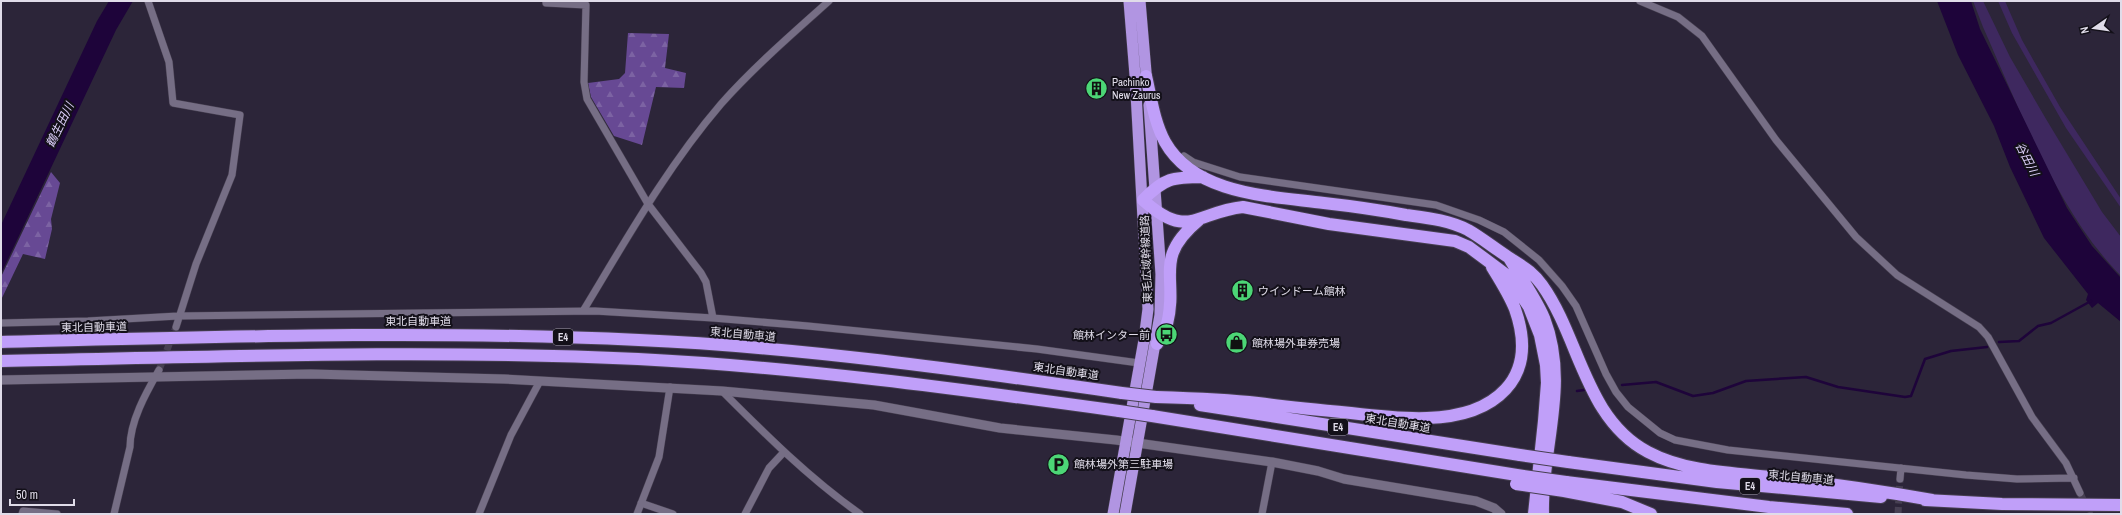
<svg xmlns="http://www.w3.org/2000/svg" width="2122" height="515" font-family="'Archivo Narrow','Noto Sans JP',sans-serif">
  <style>
    .grass { fill: #3e285f }
    .forest { fill: url(#forest-firs) }
    .water { fill: #1e043a }
    .lines { fill: none; stroke-linecap: round; stroke-linejoin: round }
    .stream { stroke: #1e043a; stroke-width: 2.5 }
    .minor-tunnel { stroke: #474053; stroke-width: 7; stroke-dasharray: 7 3.5; stroke-linecap: butt }
    .minor-casing { stroke: #463f50; stroke-width: 8 }
    .tertiary-casing { stroke: #463f50; stroke-width: 10 }
    .trunk-casing { stroke: #463f50; stroke-width: 12 }
    .motorway-casing { stroke: #463f50; stroke-width: 14 }
    .minor { stroke: #766e85; stroke-width: 7 }
    .tertiary { stroke: #766e85; stroke-width: 9 }
    .trunk { stroke: #b195e2; stroke-width: 11 }
    .motorway { stroke: #c09ff9; stroke-width: 12 }
    .motorway-bridge-casing { stroke: #463f50; stroke-width: 14; stroke-linecap: butt }
    .motorway-bridge { stroke: #c09ff9; stroke-width: 12 }
    .labels { text-anchor: middle; stroke-width: 4; stroke-linejoin: round; paint-order: stroke }
    .shield { fill: #131019; stroke: #a29fab; stroke-width: 1 }
    .shield-label { font-size: 10px; font-weight: bold; fill: #e0dce9 }
    .poi-label { font-size: 11px; fill: #e0dce9; stroke: #131019; text-anchor: start }
    .street-label { font-size: 11px; fill: #e0dce9; stroke: #131019 }
    .water-label { font-size: 12px; font-style: italic; fill: #dbcef8; stroke: #131019 }
  </style>
  <defs>
    <pattern id="forest-firs" width="22" height="20" patternUnits="userSpaceOnUse"><rect width="22" height="20" fill="#674994"/><path d="M5 1l3.5 6h-7zM16 11l3.5 6h-7z" fill="#7c63a3"/></pattern>
  </defs>
  <rect width="100%" height="100%" fill="#2c2539"/>
  <path class="grass" d="M1973,1H1983L2010,57L2046,119L2102,212L2121,237V276C2057,211 2020,110 1983,27Z
    M1998,1H2005L2022,40L2060,107L2121,199V208L2066,128L2012,33Z"/>
  <path class="forest" d="M628,33L669,34L665,68L686,73L684,88L656,87L642,145L614,136L591,97L588,83L619,79L625,73Z
    M51,172L60,183L51,219L52,229L45,259L23,254L1,300V277Z"/>
  <path class="water" d="M109,1H133L116,30L1,274V225L97,21Z
    M1937,1H1971L1980,29L2067,208L2092,246L2121,278V322L2098,303L2092,308L2086,300L2088,294L2044,238L2010,167L1994,126L1958,55Z"/>
  <g class="lines">
    <path class="stream" d="M1999,342L2019,341L2038,326L2051,323L2091,301
      M1622,385L1656,382L1693,396L1713,393L1746,381L1806,377L1838,387L1905,397L1911,396L1925,359L1951,351L1987,347
      M1577,391L1584,390"/>
    <path class="minor-tunnel" d="M159,370L176,327
      M2080,493L2090,514
      M1898,514L1900,479"/>
    <defs>
      <path id="minor" d="M148,1L169,62L173,103L240,115L232,175L196,264L176,327
        M546,1V3L586,5L584,82L587,99L648,204L701,273L706,282L713,318
        M1640,1L1678,17L1702,36L1776,140L1856,237L1897,275L1979,327L1988,337L2032,417L2066,463L2080,493
        M1184,156L1193,162L1240,177L1436,205L1479,220L1504,232L1539,260L1562,286L1576,306L1606,374L1616,392L1628,407L1660,433L1675,440L1728,450L1966,475L2017,479L2074,478
        M583,311C626,240 667,167 721,104C754,67 792,34 829,1
        M1,323L88,321L178,316L595,311L713,318L808,326L1037,349L1139,363
        M722,391C765,434 809,478 860,514
        M1900,479L1901,468
        M641,503L673,514
        M22,514L23,511L57,514
        M114,514L130,447C130,421 146,393 159,370
        M479,514L511,435L540,381
        M637,514L659,457L670,387
        M745,514L769,468L784,452
        M1262,514L1272,462"/>
      <path id="tertiary" d="M1,380L311,374L504,379L722,391L874,405L1000,428L1116,440L1272,462L1318,471L1344,479L1476,501L1494,508L1501,514"/>
      <path id="trunk" d="M1140,1L1147,84
        M1113,514L1144,340L1148,309L1135,75L1129,1
        M1125,514L1160,315L1161,274L1149,105"/>
      <path id="motorway" d="M1146,76C1151,97 1154,122 1165,142C1195,195 1270,196 1324,203C1351,206 1379,210 1406,215C1428,218 1448,220 1468,230C1482,238 1494,248 1508,257C1523,267 1531,270 1542,285C1580,338 1585,419 1648,452C1687,473 1738,473 1782,478C1833,484 1882,491 1932,500
        M1203,177C1173,177 1164,178 1143,200C1188,241 1196,212 1243,207L1329,224L1455,241L1469,247L1508,276L1529,307L1540,335L1546,365L1547,383L1544,421L1534,514
        M1509,258C1521,278 1535,297 1544,318C1570,385 1541,447 1543,514
        M1,342C214,337 426,330 639,340C801,347 962,370 1122,393
        M1157,344C1160,338 1165,331 1167,324C1179,277 1152,259 1199,220
        M1,361C213,357 425,349 638,359C799,367 959,389 1119,411
        M1156,397C1190,398 1224,399 1258,403C1289,407 1320,410 1351,413C1376,416 1402,419 1427,418C1494,416 1540,380 1515,309C1509,294 1500,280 1492,267
        M1200,405L1520,455
        M1152,416L1517,475
        M1568,462L1717,482L1881,497
        M1566,482L1769,507L1847,514
        M1564,491L1622,502L1651,514
        M1925,500L2002,504L2121,505"/>
    </defs>
    <use href="#minor" class="minor-casing"/>
    <use href="#tertiary" class="tertiary-casing"/>
    <use href="#trunk" class="trunk-casing"/>
    <use href="#motorway" class="motorway-casing"/>
    <use href="#minor" class="minor"/>
    <use href="#tertiary" class="tertiary"/>
    <use href="#trunk" class="trunk"/>
    <use href="#motorway" class="motorway"/>
    <defs>
      <path id="motorway-bridge" d="M1122,393L1156,397
        M1119,411L1152,416
        M1520,455L1568,462
        M1517,475L1566,482
        M1516,484L1564,491"/>
    </defs>
    <use href="#motorway-bridge" class="motorway-bridge-casing"/>
    <use href="#motorway-bridge" class="motorway-bridge"/>
  </g>
  <defs>
    <symbol id="building-disc" viewBox="-11 -11 22 22"><circle r="9.5" fill="#4cd676" stroke="#131019"/><path d="M-4-6H4V6H1V3H-1V6H-4ZM-2.5-4.3h1.7v1.8h-1.7ZM.8-4.3h1.7v1.8H.8ZM-2.5-1h1.7V.8h-1.7ZM.8-1h1.7V.8H.8Z" fill="#111"/></symbol>
    <symbol id="bus-disc" viewBox="-11 -11 22 22"><circle r="9.5" fill="#4cd676" stroke="#131019"/><path d="M-5-6H5V4H4V6H2V4H-2V6H-4V4H-5ZM-3.5-4V0h7V-4ZM-3.5 1.2v1.5H-2V1.2ZM2 1.2v1.5H3.5V1.2Z" fill="#111"/></symbol>
    <symbol id="shop-disc" viewBox="-11 -11 22 22"><circle r="9.5" fill="#4cd676" stroke="#131019"/><path d="M-5-2.5h2.3a2.7 3.5 0 0 1 5.4 0H5L5.5 6h-11ZM-1.5-2.5h3a1.5 2.3 0 0 0-3 0Z" fill="#111"/></symbol>
    <symbol id="parking-disc" viewBox="-11 -11 22 22"><circle r="9.5" fill="#4cd676" stroke="#131019"/><path d="M-3.5-5.5H1a3.5 3.5 0 0 1 0 7H-1V5.5H-3.5ZM-1-3.4V-.6H.8a1.4 1.4 0 0 0 0-2.8Z" fill="#111"/></symbol>
  </defs>
  <g fill-rule="evenodd">
    <use href="#building-disc" x="1084" y="76" width="25" height="25"/>
    <use href="#building-disc" x="1230" y="278" width="25" height="25"/>
    <use href="#bus-disc" x="1154" y="322" width="25" height="25"/>
    <use href="#shop-disc" x="1224" y="330" width="25" height="25"/>
    <use href="#parking-disc" x="1046" y="452" width="25" height="25"/>
  </g>
  <g class="labels">
    <g class="shield">
      <rect x="553" y="329" width="20" height="16" rx="3"/>
      <rect x="1328" y="419" width="20" height="16" rx="3"/>
      <rect x="1740" y="478" width="20" height="16" rx="3"/>
    </g>
    <g class="shield-label">
      <text x="563" y="341">E4</text>
      <text x="1338" y="431">E4</text>
      <text x="1750" y="490">E4</text>
    </g>
    <g class="poi-label">
      <text x="1112" y="86">Pachinko<tspan x="1112" dy="13">New Zaurus</tspan></text>
      <text x="1258" y="295">ウインドーム館林</text>
      <text x="1150" y="339" text-anchor="end">館林インター前</text>
      <text x="1252" y="347">館林場外車券売場</text>
      <text x="1074" y="468">館林場外第三駐車場</text>
    </g>
    <g class="street-label">
      <text transform="translate(1146 259) rotate(-92)" y="4">東毛広域幹線道路</text>
      <text x="418" y="325">東北自動車道</text>
      <text transform="translate(94 327) rotate(-1)" y="4">東北自動車道</text>
      <text transform="translate(743 334) rotate(5)" y="4">東北自動車道</text>
      <text transform="translate(1066 371) rotate(8)" y="4">東北自動車道</text>
      <text transform="translate(1398 423) rotate(9)" y="4">東北自動車道</text>
      <text transform="translate(1801 477) rotate(5)" y="4">東北自動車道</text>
    </g>
    <g class="water-label">
      <text transform="translate(60 125) rotate(-64)" y="4">鶴生田川</text>
      <text transform="translate(2027 159) rotate(63)" y="4">谷田川</text>
    </g>
  </g>
  <rect width="2122" height="515" fill="none" stroke="#e0dce9" stroke-width="4"/>
  <g transform="translate(2094 28) rotate(257)" stroke="#131019" stroke-width="3" paint-order="stroke">
  <path d="M0-3L7 15L0 10L-7 15Z" fill="#e0dce9"/>
  <text y="-6" font-size="11" font-weight="bold" text-anchor="middle" fill="#e0dce9">N</text>
  </g>
  <path d="M10 499v6h64v-6" fill="none" stroke="#e0dce9" stroke-width="2"/>
  <text x="16" y="499" font-size="12" fill="#e0dce9" stroke="#131019" stroke-width="3" paint-order="stroke">50 m</text>
</svg>
